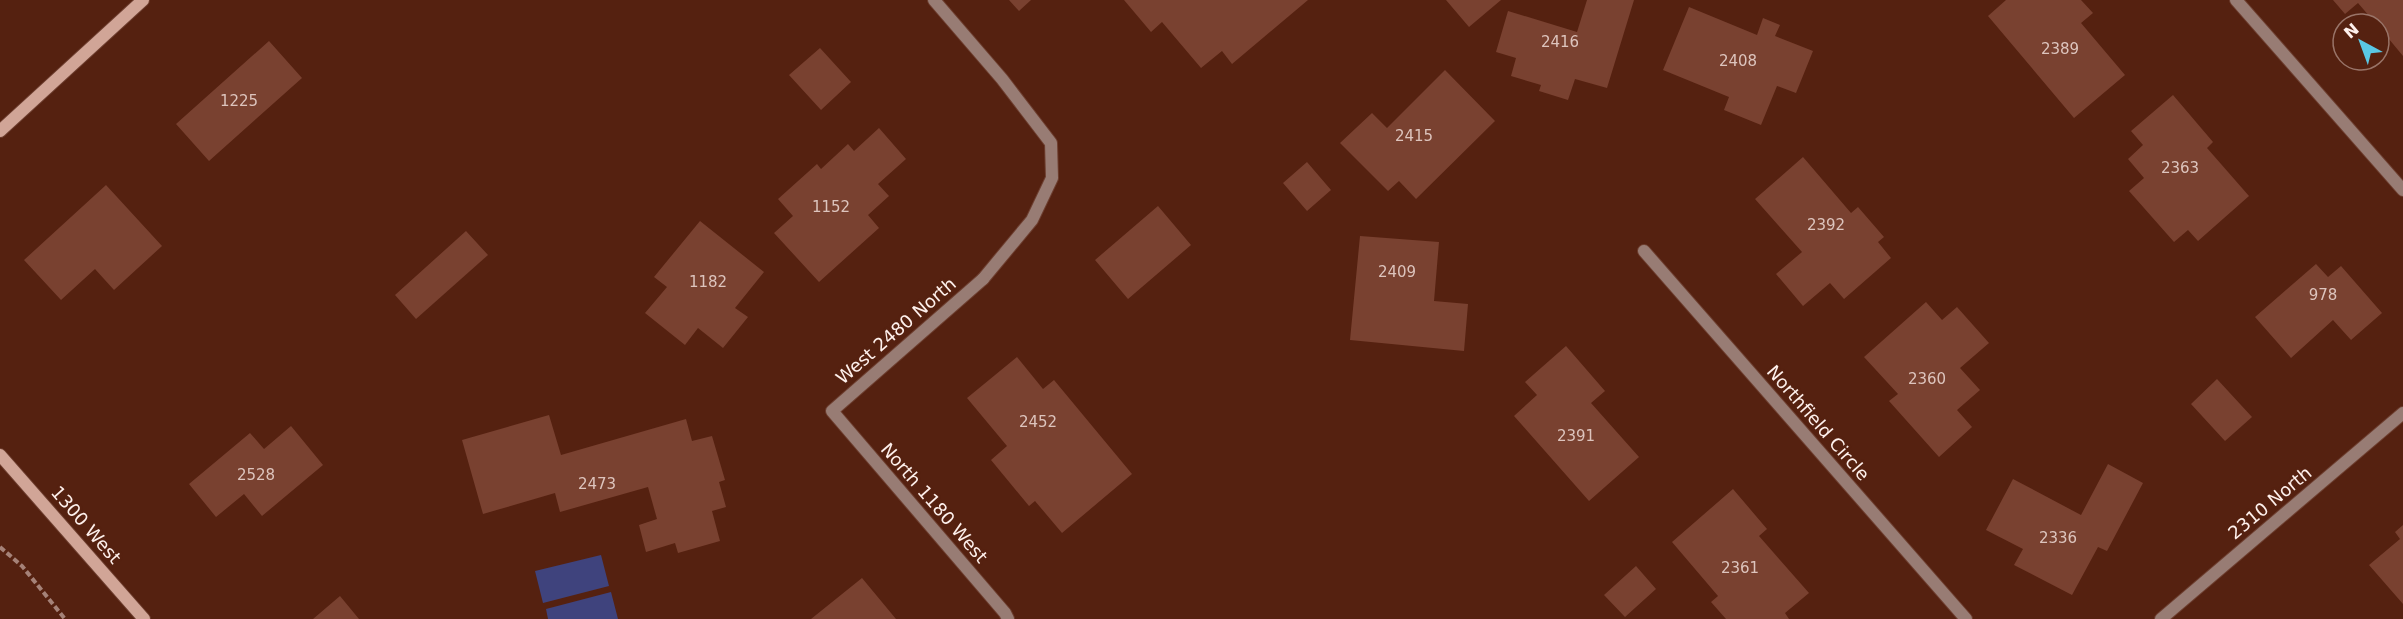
<svg xmlns="http://www.w3.org/2000/svg" width="2403" height="619" font-family="'DejaVu Sans',sans-serif">
  <style>
    .green { fill: #3f437d }
    .building { fill: #794130 }
    .lines { fill: none; stroke-linecap: round; stroke-linejoin: round }
    .lane-casing { stroke: #6d3e2f; stroke-width: 14 }
    .street-casing { stroke: #6d3e2f; stroke-width: 14 }
    .secondary-casing { stroke: #6d3e2f; stroke-width: 14 }
    .path { stroke: #a58278; stroke-width: 4; stroke-dasharray: 6 3; stroke-linecap: butt }
    .lane { stroke: #987c74; stroke-width: 12 }
    .street { stroke: #987c74; stroke-width: 12 }
    .secondary { stroke: #d1a597; stroke-width: 12 }
    .labels { text-anchor: middle; stroke-width: 5; stroke-linejoin: round; paint-order: stroke }
    .number-label { font-size: 15px; fill: #ddc4bd }
    .street-label { font-size: 18px; fill: #fef0ec; stroke: #552110 }
  </style>
  <rect width="100%" height="100%" fill="#552110"/>
  <path class="green" d="M601,555L609,586L543,603L535,571Z
    M611,592L618,619H548L546,609Z"/>
  <path class="building" d="M1009,0H1031L1019,11Z
    M1124,0H1308L1232,64L1222,51L1201,68L1162,22L1151,32Z
    M1446,0H1501L1469,27Z
    M1587,0H1634L1607,88L1575,79L1568,100L1539,91L1541,85L1511,76L1516,58L1496,52L1508,11L1577,32Z
    M2006,0H2081L2093,13L2081,23L2125,75L2074,118L1988,16Z
    M2333,0H2403V56L2379,27V24H2376L2358,3L2345,14Z
    M1689,7L1757,35L1763,18L1780,25L1775,36L1813,51L1796,93L1777,86L1761,125L1724,110L1729,97L1663,70Z
    M269,41L302,78L209,161L176,124Z
    M820,48L851,82L821,110L789,75Z
    M1445,70L1495,121L1416,199L1399,181L1388,191L1340,143L1372,113L1387,128Z
    M2173,95L2213,142L2207,148L2249,196L2198,241L2188,230L2174,242L2129,191L2144,178L2128,159L2143,145L2131,131Z
    M879,128L906,159L878,184L889,196L868,215L879,228L819,282L774,233L793,216L778,199L817,164L821,169L848,144L854,151Z
    M1803,157L1851,213L1858,207L1884,237L1878,242L1891,258L1844,299L1830,283L1803,306L1776,274L1802,252L1755,199Z
    M1307,162L1331,190L1307,211L1283,183Z
    M106,185L162,246L114,290L95,269L61,300L24,260Z
    M1158,206L1191,245L1128,299L1095,260Z
    M700,221L764,272L735,308L748,317L723,348L698,328L685,345L645,313L667,287L654,277Z
    M466,231L488,255L416,319L395,295Z
    M1360,236L1439,242L1434,301L1468,304L1464,351L1350,340Z
    M2316,264L2328,277L2341,266L2382,313L2351,340L2333,320L2291,358L2255,317Z
    M1926,302L1942,320L1957,307L1989,343L1960,368L1980,390L1957,410L1972,427L1939,457L1889,401L1898,394L1864,357Z
    M1566,346L1605,391L1591,403L1639,457L1589,501L1514,416L1537,395L1525,382Z
    M1017,357L1043,389L1054,380L1132,474L1062,533L1035,501L1029,506L991,460L1007,446L967,398Z
    M2217,379L2252,417L2225,441L2191,404Z
    M549,415L561,455L686,419L692,441L712,436L725,480L719,482L726,507L712,511L720,541L678,553L675,543L646,552L639,525L657,519L648,487L560,512L555,493L483,514L462,440Z
    M291,426L323,465L262,516L244,494L216,517L189,484L250,433L264,449Z
    M2108,464L2143,483L2107,551L2098,547L2072,595L2014,565L2023,549L1986,530L2013,479L2081,515Z
    M1733,489L1767,529L1759,536L1809,593L1785,613L1789,619H1726L1711,602L1718,596L1672,542Z
    M2403,525V604L2369,565L2400,539L2395,532Z
    M1636,566L1656,589L1625,617L1604,595Z
    M862,578L896,619H811Z
    M340,596L359,619H313Z"/>
  <g class="lines">
    <defs>
      <path id="lane" d="M934,0L1002,79L1051,143L1052,178L1032,220L983,279"/>
      <path id="street" d="M2236,0L2403,190
        M1644,251L1966,619
        M983,279L832,411L1005,613L1008,619
        M2161,619L2403,413"/>
      <path id="secondary" d="M0,131L143,0
        M0,455L144,619"/>
    </defs>
    <use href="#lane" class="lane-casing"/>
    <use href="#street" class="street-casing"/>
    <use href="#secondary" class="secondary-casing"/>
    <path class="path" d="M0,547L22,566L65,619"/>
    <use href="#lane" class="lane"/>
    <use href="#street" class="street"/>
    <use href="#secondary" class="secondary"/>
  </g>
  <g class="labels">
    <g class="number-label">
      <text x="1560" y="47">2416</text>
      <text x="2060" y="54">2389</text>
      <text x="1738" y="66">2408</text>
      <text x="239" y="106">1225</text>
      <text x="1414" y="141">2415</text>
      <text x="2180" y="173">2363</text>
      <text x="831" y="212">1152</text>
      <text x="1826" y="230">2392</text>
      <text x="1397" y="277">2409</text>
      <text x="708" y="287">1182</text>
      <text x="2323" y="300">978</text>
      <text x="1927" y="384">2360</text>
      <text x="1038" y="427">2452</text>
      <text x="1576" y="441">2391</text>
      <text x="256" y="480">2528</text>
      <text x="597" y="489">2473</text>
      <text x="2058" y="543">2336</text>
      <text x="1740" y="573">2361</text>
    </g>
    <g class="street-label">
      <text transform="translate(896 331) rotate(-41)" y="6">West 2480 North</text>
      <text transform="translate(1818 423) rotate(49)" y="6">Northfield Circle</text>
      <text transform="translate(934 503) rotate(49)" y="6">North 1180 West</text>
      <text transform="translate(2270 503) rotate(-40)" y="6">2310 North</text>
      <text transform="translate(86 525) rotate(49)" y="6">1300 West</text>
    </g>
  </g>
  <g transform="translate(2361 42) rotate(319)"><circle r="28" fill="#552110" stroke="#997468" stroke-width="1.5"/>
  <path d="M0-4.5L10 22L0 15L-10 22Z" fill="#5ac8e5"/>
  <text y="-9" font-size="16" font-weight="bold" text-anchor="middle" fill="#fef0ec">N</text>
  </g>
</svg>
